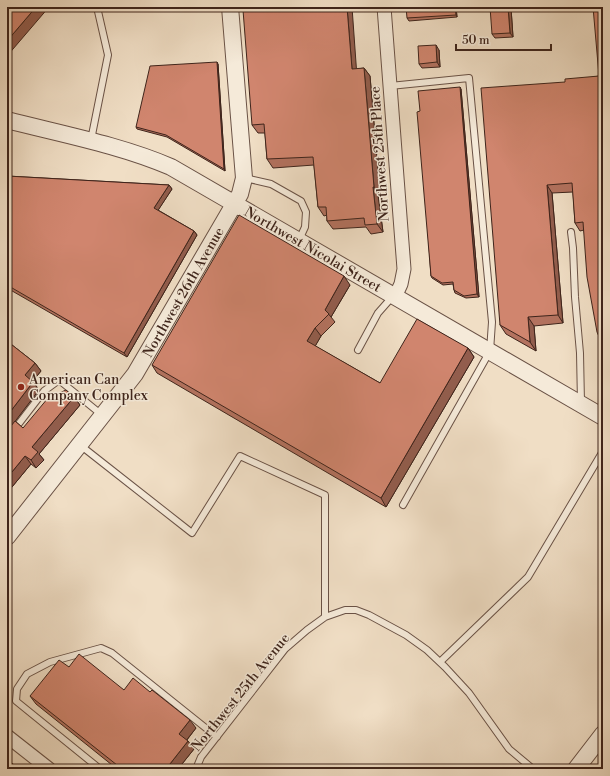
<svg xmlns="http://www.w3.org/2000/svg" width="610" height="776" font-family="'Libre Bodoni',serif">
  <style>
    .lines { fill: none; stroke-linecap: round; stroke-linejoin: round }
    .service-casing { stroke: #6a5246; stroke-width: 8 }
    .minor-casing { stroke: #6a5246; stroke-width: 15 }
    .tertiary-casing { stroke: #6a5246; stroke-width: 18 }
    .service { stroke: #f5ead9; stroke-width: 6 }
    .minor { stroke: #f5ead9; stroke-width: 13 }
    .tertiary { stroke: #f5ead9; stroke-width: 16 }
    .wall { fill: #b3725f; stroke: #3e241b }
    .shaded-wall { fill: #925d4d; stroke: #3e241b }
    .building { fill: #d0856e; stroke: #3e241b }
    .poi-dot { fill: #8f2418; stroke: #f5ead9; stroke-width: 1.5 }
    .labels { text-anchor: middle; stroke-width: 3; stroke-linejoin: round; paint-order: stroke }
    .street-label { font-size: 14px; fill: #3e241b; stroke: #f5ead9 }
    .poi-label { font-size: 14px; fill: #3e241b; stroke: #f5ead9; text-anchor: start }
  </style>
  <rect width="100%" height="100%" fill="#f0dec5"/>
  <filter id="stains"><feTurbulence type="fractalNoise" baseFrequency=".005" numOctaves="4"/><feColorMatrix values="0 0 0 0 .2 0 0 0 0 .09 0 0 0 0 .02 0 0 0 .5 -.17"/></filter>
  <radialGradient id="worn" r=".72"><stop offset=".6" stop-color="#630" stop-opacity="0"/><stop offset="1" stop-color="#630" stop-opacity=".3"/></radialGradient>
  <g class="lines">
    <defs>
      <path id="service" d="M390,86L469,78L492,322L490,351L403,505
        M91,140L108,55L97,7
        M245,178L271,184L301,201L306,212L305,227L299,240
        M571,232L573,248L575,297L580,353L581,403
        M358,350L378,313L393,296
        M7,439L44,391L59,380L102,415
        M80,445L192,533L240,456L325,495V617
        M440,662L528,577L603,451
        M100,769L16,701L17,689L27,674L50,662L101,648L112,653L217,737
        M196,769L201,757L285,649L307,630L325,617L345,610H356L369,615L406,635L427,650L445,667L469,693L509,749L533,769"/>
      <path id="minor" d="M384,7L404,269L401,284L395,297
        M7,736L49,769"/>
      <path id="tertiary" d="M7,120C61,134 120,145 171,167L603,417
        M7,537L135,374L240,194L244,178L230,7
        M576,769L603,734"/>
    </defs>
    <use href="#service" class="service-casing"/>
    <use href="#minor" class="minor-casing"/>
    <use href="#tertiary" class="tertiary-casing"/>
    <use href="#service" class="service"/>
    <use href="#minor" class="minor"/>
    <use href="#tertiary" class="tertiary"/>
  </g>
  <path class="wall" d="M456,7L457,17L409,21L407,18Z
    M603,7V346L584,230L580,231L575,223L573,192L552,193L563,323L534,326L536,351L506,334L500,325L565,82L599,76Z
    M511,8L513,37L495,38L492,34Z
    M439,50L440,67L422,68L419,64Z
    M218,64L225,171L167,137L137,129L136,127Z
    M364,68L370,76L380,195H378L383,232L371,234L366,227L333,229L327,221V215L324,216L318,207L314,165L273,168L267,159L265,133H258L252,125L357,69Z
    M461,89L479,297L466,298L455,293L454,290L453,284L443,285L432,278L431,276L420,111Z
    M7,176L169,185L172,189L158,210L194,231L197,235L127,357L7,288Z
    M350,285L331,317L335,322L321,336L315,346L380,383L468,348L474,357L386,507L157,373L152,365Z
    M7,341L35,363L41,371L33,381L39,390L15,421L23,428L74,397L80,405L39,454L44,460L36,468L31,464L7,493Z
    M69,667L124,690L196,728L187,740L194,749L178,769H117L36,704L30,696Z"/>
  <path class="shaded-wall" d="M36,7H49L7,56V41Z
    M347,7H352L357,77L352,69Z
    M455,7H456L457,17L456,15Z
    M508,7H510L511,8L513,37L510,33Z
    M436,45L439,50L440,67L437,62Z
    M217,62L218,64L225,171L224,169Z
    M364,68L370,76L380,195L374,187Z
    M460,87L461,89L479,297L477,294Z
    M169,185L172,189L157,212L154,208Z
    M547,185L552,193L563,323L558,315Z
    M373,187L378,195L383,232L377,224Z
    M194,231L197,235L127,357L124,353Z
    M344,276L350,285L331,317L325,310Z
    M528,317L534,326L536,351L530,342Z
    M315,328L321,336L313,350L307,341Z
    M468,348L474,357L386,507L381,498Z
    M35,363L41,371L31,383L25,375Z
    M33,382L39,390L7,432V416Z
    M74,397L80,405L39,454L44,460L36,468L31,460L32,447Z
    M25,456L31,464L7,493V478Z
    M190,720L196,728L185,742L179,734Z
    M188,741L194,749L178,769H166Z"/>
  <path class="building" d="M7,7H36L7,41Z
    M283,7H347L352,69L364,68L374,187H373L377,224L365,225L364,218L327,221L326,207H318L313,157L267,159L264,124L252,125L243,10Z
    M406,7H455L456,15L407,18Z
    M490,7H508L510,33L492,34Z
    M593,7H603V346L597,332L587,277L583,222L575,223L572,183L547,185L558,315L528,317L530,342L500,325L481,88L565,82V79L599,76Z
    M436,45L437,62L419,64L418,46Z
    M217,62L224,169L166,135L136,127L150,66Z
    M460,87L477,294L464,296L454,290L453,282L442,283L431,276L417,112L420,111L418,91Z
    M7,176L169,185L154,208L194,231L124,353L7,285Z
    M239,215L344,276L325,310L329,314L315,328L307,341L380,383L417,319L468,348L381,498L152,365Z
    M7,341L35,363L25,375L33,382L7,416Z
    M66,390L74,397L32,447L38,452L31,460L25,456L7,478V431L15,421L23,428L48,398Z
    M79,654L124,690L133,678L150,692L152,690L190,720L179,734L188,741L166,769H122L30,696L59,660L69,667Z
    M7,759L19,769H7Z
    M603,763V769H598Z"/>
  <circle class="poi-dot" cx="21" cy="387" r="4"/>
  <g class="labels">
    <g class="street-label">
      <text transform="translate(379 154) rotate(-94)" y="5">Northwest 25th Place</text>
      <text transform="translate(313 249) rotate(30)" y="5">Northwest Nicolai Street</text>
      <text transform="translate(183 292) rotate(-60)" y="5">Northwest 26th Avenue</text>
      <text transform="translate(240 692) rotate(-51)" y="5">Northwest 25th Avenue</text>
    </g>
    <g class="poi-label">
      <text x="29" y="384">American Can<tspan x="29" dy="16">Company Complex</tspan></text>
    </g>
  </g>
  <rect width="610" height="776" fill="none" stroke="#f0dec5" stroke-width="24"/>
  <rect x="8" y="8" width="594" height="760" fill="none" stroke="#3e241b" stroke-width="2"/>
  <rect x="12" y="12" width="586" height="752" fill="none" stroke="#3e241b"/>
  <path d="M456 44v6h95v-6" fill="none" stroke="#3e241b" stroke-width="2"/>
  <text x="462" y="44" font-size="12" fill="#3e241b" stroke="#f5ead9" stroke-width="3" paint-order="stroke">50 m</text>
  <rect width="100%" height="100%" filter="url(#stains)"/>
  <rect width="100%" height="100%" fill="url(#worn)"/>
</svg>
